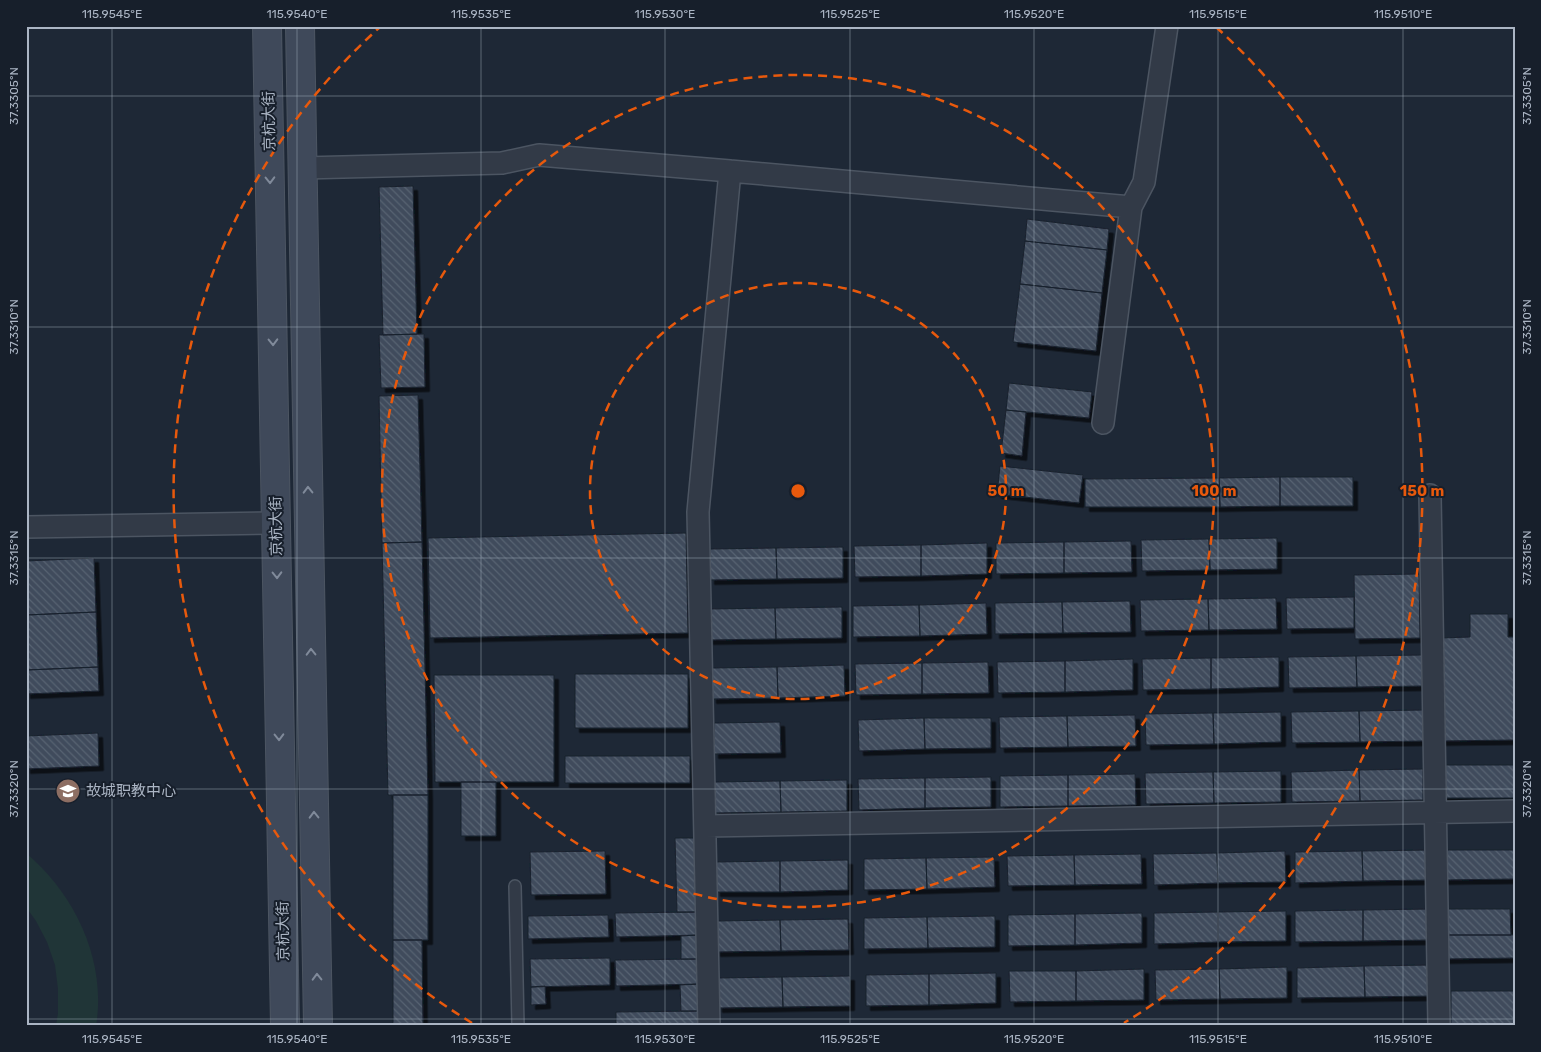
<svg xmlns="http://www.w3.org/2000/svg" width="1541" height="1052" font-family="Rubik,'Noto Sans SC',sans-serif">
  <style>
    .park { fill: #203537 }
    .building { fill: url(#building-back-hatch); stroke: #19212d; filter: url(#shadow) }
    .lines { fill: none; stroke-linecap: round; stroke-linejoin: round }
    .service-casing { stroke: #4c5562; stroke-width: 14 }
    .minor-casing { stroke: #4c5562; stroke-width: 24 }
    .secondary-casing { stroke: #4c5562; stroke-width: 30 }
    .service { stroke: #323a47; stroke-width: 11 }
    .minor { stroke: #323a47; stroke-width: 21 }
    .secondary { stroke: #3f495a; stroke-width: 28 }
    .oneway { stroke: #808a9a }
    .ticks { fill: none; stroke: #abb5c4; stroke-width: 1; stroke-opacity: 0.45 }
    .ring { fill: none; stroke: #e8590c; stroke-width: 2.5; stroke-dasharray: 9 6 }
    .labels { text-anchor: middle; stroke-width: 4; stroke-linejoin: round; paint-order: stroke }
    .street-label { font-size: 15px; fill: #abb5c4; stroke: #171f2b }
    .poi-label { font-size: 15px; fill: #abb5c4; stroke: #171f2b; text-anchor: start }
    .centre { fill: #e8590c; stroke: #171f2b; stroke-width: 2.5 }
    .ring-label { font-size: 15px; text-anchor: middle; font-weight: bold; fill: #e8590c; stroke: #171f2b; stroke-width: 4; stroke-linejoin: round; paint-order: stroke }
    .neatline { fill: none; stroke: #abb5c4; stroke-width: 2 }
    .ticks-label { font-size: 12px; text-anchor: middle; fill: #abb5c4 }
  </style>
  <defs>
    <pattern id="building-back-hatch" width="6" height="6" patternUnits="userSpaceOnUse" patternTransform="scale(1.25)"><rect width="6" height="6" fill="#3f4b5c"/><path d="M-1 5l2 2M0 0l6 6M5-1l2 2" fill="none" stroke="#586372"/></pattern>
    <filter id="shadow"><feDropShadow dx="4.5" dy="4.5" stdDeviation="0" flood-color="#0009"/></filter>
  </defs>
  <rect width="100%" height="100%" fill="#1e2836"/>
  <path class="park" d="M26,853C75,894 107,961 96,1026H56L58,1013V989L55,965L47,942L36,921L26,907Z"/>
  <path class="building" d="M413,186L417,334L383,335L379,187Z
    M1027,219L1109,229L1107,250L1025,241Z
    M1025,241L1107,250L1102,293L1020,284Z
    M1020,284L1102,293L1096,351L1013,342Z
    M424,334L425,387L381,388L379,335Z
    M1009,383L1092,392L1089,418L1006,410Z
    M418,395L422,542L382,543L379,396Z
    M1006,410L1026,412L1022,456L1001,453Z
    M1000,466L1083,475L1079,503L997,494Z
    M1280,477V506L1220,507L1219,478Z
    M1280,477H1353V506H1280Z
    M1219,478L1220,507H1085V479Z
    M686,533L688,633L430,638L428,538Z
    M1277,538V569L1210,570L1209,539Z
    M1209,539L1210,570L1142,571L1141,540Z
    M1131,541L1132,572L1064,573V542Z
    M422,542L428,795H388L382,543Z
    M1064,542V573L996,574V543Z
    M987,543V574L921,576V545Z
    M921,545V576L855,577L854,546Z
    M843,547V578L777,579L776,548Z
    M776,548L777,579L710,580V549Z
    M94,558L96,612L26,615V561Z
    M1419,574L1420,638L1355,639L1354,575Z
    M1354,597V628L1287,629L1286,598Z
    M1276,598L1277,629L1209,630L1208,599Z
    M1208,599L1209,630L1141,631L1140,600Z
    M1130,601L1131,632L1063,633L1062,602Z
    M1062,602L1063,633L995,634V603Z
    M986,603L987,634L920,636L919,605Z
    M919,605L920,636L853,637V606Z
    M842,607V638L776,639L775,608Z
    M775,608L776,639L709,640V609Z
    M96,612L98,667L26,670V615Z
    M1470,614H1508V637H1515V740L1441,741L1440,638L1470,637Z
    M1422,655V686L1357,687L1356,656Z
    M1356,656L1357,687L1289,688L1288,657Z
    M1279,657V687L1211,689V658Z
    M1211,658V689L1143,690L1142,659Z
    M1133,659V690L1065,692V661Z
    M1065,661V692L998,693L997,662Z
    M988,662L989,693L922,694V663Z
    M922,663V694L856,695L855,664Z
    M844,665L845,696L778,698L777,667Z
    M98,667L99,691L26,694V670Z
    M777,667L778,698L712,699L711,668Z
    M575,674H688V728H575Z
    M434,675H554V782H435Z
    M1424,710L1425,741L1360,742L1359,711Z
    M1359,711L1360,742L1292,743L1291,712Z
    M1281,712V742L1214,744L1213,713Z
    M1213,713L1214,744L1146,745L1145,714Z
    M1135,715L1136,746L1068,747L1067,716Z
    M1067,716L1068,747L1000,748L999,717Z
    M924,718H991V748L925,749Z
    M924,718L925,749L859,751L858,720Z
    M780,722L781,753L714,754V723Z
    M98,733L99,766L26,769V736Z
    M565,756H690V783H565Z
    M1440,765H1515V798H1441Z
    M1423,769V800L1360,801L1359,770Z
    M1359,770L1360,801L1292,802L1291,772Z
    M1281,771V802L1214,803L1213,772Z
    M1213,772L1214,803L1146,804L1145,773Z
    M1135,774L1136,805L1068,806V775Z
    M1068,775V806L1000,807V776Z
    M991,777V807L925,808V778Z
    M925,778V808L859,810L858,779Z
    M847,780V811L781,812L780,781Z
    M780,781L781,812L714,813V782Z
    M461,782H496V836H461Z
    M393,795H428V940H393Z
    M675,838H697L698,912H677Z
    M1430,850V880L1363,881L1362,851Z
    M1443,850H1515V879L1444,880Z
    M605,851L606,894L531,895L530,852Z
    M1285,851L1286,882L1218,883L1217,853Z
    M1362,851L1363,881L1295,883V852Z
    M1217,853L1218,883L1154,885L1153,854Z
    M1141,854L1142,884L1075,885L1074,855Z
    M1074,855L1075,885L1008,886L1007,856Z
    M994,857L995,887L927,889L926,858Z
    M926,858L927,889L864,890V859Z
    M848,860V890L780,892V861Z
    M780,861V892H716L715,862Z
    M1430,909L1431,940L1363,941V910Z
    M1444,909H1510L1511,935H1445Z
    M1363,910V941L1295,942V911Z
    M1286,911V941L1218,942V912Z
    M698,912L699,935L616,937L615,913Z
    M1218,912V942L1154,944V913Z
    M1142,913V943L1075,945V914Z
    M1075,914V945L1008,946V915Z
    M608,915L609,937L528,939V916Z
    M995,916V947L928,948L927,917Z
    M927,917L928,948L864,949V918Z
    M848,919L849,950L781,951L780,920Z
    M780,920L781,951L716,952V921Z
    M699,935V959H681V936Z
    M1445,935H1515V958L1445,959Z
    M393,940H422L423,1026H393Z
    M610,958V985L531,987L530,959Z
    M699,959V984L616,986L615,960Z
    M1432,965V996L1365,997L1364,966Z
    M1364,966L1365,997L1297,998V968Z
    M1287,967V998L1220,999L1219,969Z
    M1144,969V1000L1076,1001V971Z
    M1219,969L1220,999L1156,1000L1155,970Z
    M1009,971H1076V1001L1010,1002Z
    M996,973V1003L929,1005V974Z
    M929,974V1005L866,1006V975Z
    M850,976V1006L783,1007L782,977Z
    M782,977L783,1007L718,1008L717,978Z
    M699,984L700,1011H681L680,985Z
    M545,986L546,1004L531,1005V987Z
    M1451,991H1515V1026H1451Z
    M700,1011V1026H616V1012Z"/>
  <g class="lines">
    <defs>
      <path id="service" d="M515,886L518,1026"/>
      <path id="minor" d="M303,168L502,163L539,155L730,171L1131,207
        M1103,423L1131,207L1144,182L1167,26
        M1430,495L1439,1026
        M26,527L276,523
        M705,826L1515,811
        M709,1026L698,512L730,171"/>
      <path id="secondary" d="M267,26L285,1026
        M300,26L318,1026"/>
    </defs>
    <use href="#service" class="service-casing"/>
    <use href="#minor" class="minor-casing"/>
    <use href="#secondary" class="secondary-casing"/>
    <use href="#service" class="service"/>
    <use href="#minor" class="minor"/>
    <use href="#secondary" class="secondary"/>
  </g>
  <defs><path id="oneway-chevron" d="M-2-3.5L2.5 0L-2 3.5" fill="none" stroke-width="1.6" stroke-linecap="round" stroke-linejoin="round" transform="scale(1.25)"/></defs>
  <g class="oneway">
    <use href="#oneway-chevron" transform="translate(270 180) rotate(89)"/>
    <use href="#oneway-chevron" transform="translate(273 342) rotate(89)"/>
    <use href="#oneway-chevron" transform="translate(308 490) rotate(-91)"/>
    <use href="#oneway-chevron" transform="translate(277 575) rotate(89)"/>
    <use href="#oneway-chevron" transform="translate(311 652) rotate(-91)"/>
    <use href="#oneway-chevron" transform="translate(279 737) rotate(89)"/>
    <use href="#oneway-chevron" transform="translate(314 815) rotate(-91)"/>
    <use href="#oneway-chevron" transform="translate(317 977) rotate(-91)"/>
  </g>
  <path class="ticks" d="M112,26V1026M297,26V1026M481,26V1026M665,26V1026M850,26V1026M1034,26V1026M1218,26V1026M1403,26V1026M26,96H1515M26,327H1515M26,558H1515M26,789H1515M26,1019H1515"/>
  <g class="ring">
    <circle cx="798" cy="491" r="208"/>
    <circle cx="798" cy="491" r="416"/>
    <path d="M472 1023A624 624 0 0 1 380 27M1216 27A624 624 0 0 1 1124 1023"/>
  </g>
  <defs>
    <symbol id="school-disc" viewBox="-11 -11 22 22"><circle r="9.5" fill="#8d6e63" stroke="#171f2b"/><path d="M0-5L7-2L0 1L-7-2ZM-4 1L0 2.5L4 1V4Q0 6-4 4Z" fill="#fff"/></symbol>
  </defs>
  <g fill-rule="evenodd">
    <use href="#school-disc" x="54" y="777" width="28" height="28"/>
  </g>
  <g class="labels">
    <g class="street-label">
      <text transform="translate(269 121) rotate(-91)" y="5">京杭大街</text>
      <text transform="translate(276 526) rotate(-91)" y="5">京杭大街</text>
      <text transform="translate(283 931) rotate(-91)" y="5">京杭大街</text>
    </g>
    <g class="poi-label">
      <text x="86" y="796">故城职教中心</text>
    </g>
  </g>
  <circle cx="798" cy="491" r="8" class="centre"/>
  <g class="ring-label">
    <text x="1006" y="496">50 m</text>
    <text x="1214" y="496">100 m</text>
    <text x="1422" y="496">150 m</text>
  </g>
  <rect width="1541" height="1052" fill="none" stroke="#171f2b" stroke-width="55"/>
  <rect x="28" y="28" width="1486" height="996" class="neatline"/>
  <g class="ticks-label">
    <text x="112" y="18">115.9545°E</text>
    <text x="297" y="18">115.9540°E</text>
    <text x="481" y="18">115.9535°E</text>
    <text x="665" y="18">115.9530°E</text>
    <text x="850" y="18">115.9525°E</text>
    <text x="1034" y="18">115.9520°E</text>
    <text x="1218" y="18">115.9515°E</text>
    <text x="1403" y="18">115.9510°E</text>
    <text transform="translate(1527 96) rotate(-90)" y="4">37.3305°N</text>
    <text transform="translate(14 96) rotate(-90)" y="4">37.3305°N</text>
    <text transform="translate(1527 327) rotate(-90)" y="4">37.3310°N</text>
    <text transform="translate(14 327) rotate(-90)" y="4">37.3310°N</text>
    <text transform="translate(1527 558) rotate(-90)" y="4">37.3315°N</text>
    <text transform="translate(14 558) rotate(-90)" y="4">37.3315°N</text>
    <text transform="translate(1527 789) rotate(-90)" y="4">37.3320°N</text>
    <text transform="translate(14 789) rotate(-90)" y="4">37.3320°N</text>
    <text x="112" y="1043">115.9545°E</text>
    <text x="297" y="1043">115.9540°E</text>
    <text x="481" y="1043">115.9535°E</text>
    <text x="665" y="1043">115.9530°E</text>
    <text x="850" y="1043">115.9525°E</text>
    <text x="1034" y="1043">115.9520°E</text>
    <text x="1218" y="1043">115.9515°E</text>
    <text x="1403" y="1043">115.9510°E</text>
  </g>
</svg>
